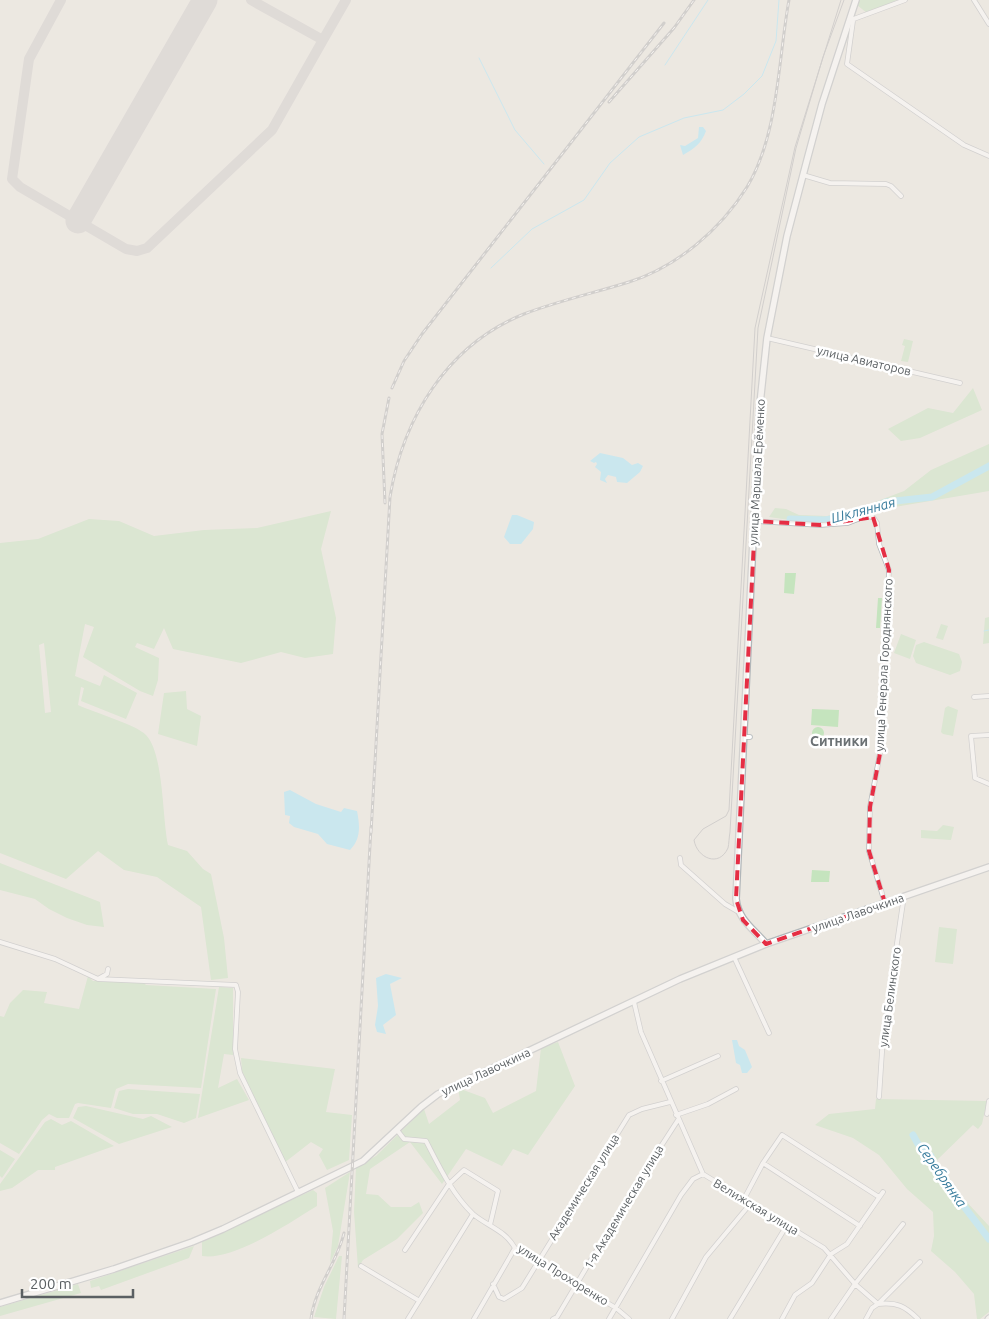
<svg xmlns="http://www.w3.org/2000/svg" width="989" height="1319" font-family="Ubuntu,sans-serif">
  <style>
    .green { fill: #c5e4be; fill-rule: evenodd }
    .water { fill: #a0e7fd }
    .lines { fill: none; stroke-linecap: round; stroke-linejoin: round }
    .stream { stroke: #a0e7fd; stroke-width: 1 }
    .river { stroke: #a0e7fd; stroke-width: 7 }
    .taxiway { stroke: #ceccca; stroke-width: 10 }
    .runway { stroke: #ceccca; stroke-width: 25 }
    .minor-casing { stroke: #b2b6b9; stroke-width: 5.5 }
    .tertiary-casing { stroke: #b2b6b9; stroke-width: 7 }
    .secondary-casing { stroke: #b1b6b9; stroke-width: 8 }
    .minor { stroke: #fff; stroke-width: 4 }
    .tertiary { stroke: #fff; stroke-width: 5 }
    .secondary { stroke: #fff; stroke-width: 5.5 }
    .tram { stroke: #b0b1b2; stroke-width: 1 }
    .rail-casing { stroke: #b0b1b2; stroke-width: 3 }
    .rail { stroke: #fff; stroke-width: 1; stroke-dasharray: 4; stroke-linecap: butt }
    .marked { fill: none; stroke: #e52e44; stroke-width: 4; stroke-dasharray: 10 6; stroke-linejoin: round }
    .labels { text-anchor: middle; stroke-width: 5; stroke-linejoin: round; paint-order: stroke }
    .street-label { font-size: 12px; fill: #5a5f62; stroke: #fff }
    .water-label { font-size: 14px; font-style: italic; fill: #3a7d9d; stroke: #fff }
    .neighbourhood-label { font-size: 14px; font-weight: bold; fill: #6b7174; stroke: #fff }
  </style>
  <rect width="100%" height="100%" fill="#ece8e1"/>
  <path class="green" d="M859,0H897L867,13L857,5Z
    M904,339L913,341L908,362L901,361L905,346L902,345Z
    M973,388L982,410L920,438L901,441L888,429L928,408L953,413Z
    M989,444V491L877,510L844,521L818,524L769,517L775,508L786,509L799,515L827,516L859,508L904,491L931,470Z
    M331,511L321,549L336,618L333,654L305,658L281,652L241,663L173,649L164,628L154,649L137,643L135,647L159,658L158,680L153,696L140,691L83,657L94,627L85,624L75,676L100,686L104,675L137,693L126,719L81,701L84,688L81,687L78,705C93,712 137,725 146,735C164,754 162,817 168,845L187,851L203,869L211,874L224,938L228,978L211,980L201,907L157,877L124,870L98,851L66,879L0,853V543L38,539L89,519L119,521L154,536L204,530L257,528ZM44,643L51,712L45,713L39,645Z
    M785,573H796L794,594L784,593Z
    M878,598H882L880,628H876Z
    M989,617V643L983,644L985,618Z
    M941,624L948,626L943,640L936,638Z
    M901,634L916,640L910,659L894,653Z
    M924,642L959,654L962,662L960,671L950,675L916,663L913,656L916,645Z
    M186,691L187,709L201,716L197,746L158,734L164,693Z
    M948,706L958,710L953,736L943,734L941,732L945,708Z
    M812,709L839,710L838,727L811,725Z
    M812 733a6 6 0 1 1 12 0a6 6 0 1 1-12 0Z
    M943,825L954,827L951,840L921,838V830L937,831Z
    M0,863L100,902L104,927L87,925L67,918L49,909L35,899L0,890Z
    M812,870L830,871L829,882H811Z
    M939,927L957,929L953,964L935,962Z
    M88,976L93,981H142L146,985L216,989L201,1088L128,1084L116,1089L111,1108L78,1103L75,1104L69,1118H57L49,1114L42,1120L19,1154L0,1143V1016L4,1017L10,1003L23,990L47,992L44,1003L79,1009Z
    M219,987L233,988V1055L224,1054L218,1088L237,1079L249,1100L198,1118Z
    M558,1042L575,1086L528,1155L513,1149L502,1166L466,1149L442,1184L410,1142L370,1169L366,1194L378,1195L391,1207H411L419,1202L423,1213L397,1239L363,1260L358,1268L354,1212L356,1167L376,1156L424,1109L429,1124L460,1100L458,1088L485,1098L493,1113L536,1091L541,1048Z
    M241,1058L335,1069L326,1112L352,1115L349,1160L327,1170L319,1155L323,1149L311,1142L284,1163L242,1071Z
    M128,1089L200,1094L196,1118L184,1123L157,1114H133L114,1108L119,1091Z
    M876,1099L987,1101L982,1124L978,1129L973,1125L935,1162L938,1171L989,1226V1312L980,1319H977L974,1294L955,1272L931,1251L934,1236L933,1212L907,1189L879,1155L853,1138L815,1125L829,1114L875,1109Z
    M86,1106L143,1119L151,1116L172,1127L119,1144L73,1118L78,1107Z
    M51,1119L62,1125L71,1121L114,1146L55,1167V1170H38L12,1188L0,1191V1184L45,1122Z
    M0,1150L15,1159L2,1178L0,1176Z
    M350,1172L338,1246L330,1263L333,1231L325,1188Z
    M313,1190L317,1193V1206C289,1223 234,1261 202,1256V1241Z
    M194,1246L189,1258L101,1290L99,1286L91,1288L90,1281Z
    M339,1256H342L336,1319L314,1317L324,1287Z
    M78,1284L81,1293L0,1316V1307Z"/>
  <path class="water" d="M699,127H703L706,131C701,144 695,148 683,155L680,145L685,146L698,138Z
    M600,453L623,458L632,465L638,463L643,466L640,472L627,483L617,482L616,477L608,475L605,479L607,483L600,480L601,472L595,467L597,464L596,462L594,463L590,461Z
    M512,515H517L534,522L533,529L521,544H510L504,537Z
    M290,790L316,804L341,812L344,808L357,811C360,826 361,839 350,850L327,844L318,834L294,827L289,823L290,816L285,815L284,792Z
    M386,974L402,978L390,984L396,1015L383,1025L386,1034L377,1032L375,1025L378,1006L376,978Z
    M732,1040H737L739,1046L745,1050L752,1067L747,1073H742L740,1065L736,1063Z"/>
  <g class="lines">
    <path class="stream" d="M479,58L515,130L544,164
      M665,65L708,0
      M491,268L532,229L584,200L610,163L639,137L684,118L723,110L744,94L762,76L776,41L779,0
      M984,631L989,630"/>
    <path class="river" d="M790,519L825,520L856,515L886,502L932,497L989,466
      M913,1135L918,1144L931,1156L933,1166L989,1239"/>
    <path class="taxiway" d="M61,0L29,59L12,179L20,187L126,249L137,251L147,248L272,130L323,40
      M251,0L323,40L346,0"/>
    <path class="runway" d="M78,221L205,0"/>
    <defs>
      <path id="minor" d="M974,0L989,24
        M851,20L905,0
        M853,21L847,64L964,145L989,156
        M803,175L830,183L886,184L891,186L901,196
        M767,338L960,383
        M755,521L820,525L848,523L866,516L873,517L877,523L879,544L889,570L881,748L870,807L869,851L885,903
        M974,697L989,696
        M989,735L971,736L975,778L989,784
        M745,737H750
        M680,858L681,865L725,904L737,911
        M0,942L55,959L98,979L107,974L108,969
        M734,957L769,1033
        M98,979L236,985L238,992L235,1049L240,1073L298,1192
        M634,1002L641,1032L703,1174L824,1248L855,1284L878,1304C897,1302 905,1306 918,1319
        M661,1081L718,1056
        M879,1097L883,1037L904,896
        M987,1114L989,1101
        M676,1115L708,1104L736,1089
        M397,1130L404,1139L426,1141C439,1166 452,1194 473,1214C487,1226 505,1230 515,1248L616,1308L629,1319
        M763,1163L860,1226
        M744,1199L763,1163L782,1135L879,1197
        M405,1250L449,1184L464,1170L498,1191L490,1225
        M361,1266L418,1300
        M493,1284L499,1297L504,1299L522,1288L629,1115L642,1109L670,1102
        M408,1319L473,1214
        M474,1319L515,1248
        M553,1319L557,1317L632,1191L678,1120
        M609,1319L681,1195L693,1179L703,1174
        M672,1319L706,1257L751,1203
        M730,1319L787,1225
        M782,1319L795,1295L812,1283L831,1254L847,1244L883,1192
        M831,1319L855,1284L903,1224
        M866,1319L872,1308L878,1304L920,1262"/>
      <path id="tertiary" d="M988,1319L989,1318"/>
      <path id="secondary" d="M766,944C754,929 738,920 736,899L759,413L767,338L787,236L807,160L822,104L856,0
        M0,1303L114,1269L192,1242L223,1229L363,1161L421,1107L438,1094L680,979L766,944L989,867"/>
    </defs>
    <use href="#minor" class="minor-casing"/>
    <use href="#tertiary" class="tertiary-casing"/>
    <use href="#secondary" class="secondary-casing"/>
    <use href="#minor" class="minor"/>
    <use href="#tertiary" class="tertiary"/>
    <use href="#secondary" class="secondary"/>
    <path class="tram" d="M841,0L795,147L755,328L729,810L726,816L703,829L694,840C697,858 719,868 728,848C729,844 729,837 730,832L758,328L796,148L823,57L844,0"/>
    <defs>
      <path id="rail" d="M609,102L674,28L694,0
        M392,388L404,361L422,334L664,23
        M385,503L382,434L389,398
        M371,833L390,497C403,418 447,345 524,314C558,301 594,293 629,282C677,267 721,229 747,187C779,134 778,59 789,0
        M311,1319C315,1287 337,1263 344,1233
        M344,1319L371,827"/>
    </defs>
    <use href="#rail" class="rail-casing"/>
    <use href="#rail" class="rail"/>
  </g>
  <path d="M0 0H989V1319H0ZM873,517L889,570L881,748L870,807L869,851L885,903L766,944L743,920L736,899L755,521L820,525Z" fill="#ece8e1" fill-opacity=".55" fill-rule="evenodd"/>
  <path class="marked" d="M873,517L889,570L881,748L870,807L869,851L885,903L766,944L743,920L736,899L755,521L820,525Z"/>
  <g class="labels">
    <g class="street-label">
      <text transform="translate(864 361) rotate(13)" y="4">улица Авиаторов</text>
      <text transform="translate(757 472) rotate(-87)" y="4">улица Маршала Ерёменко</text>
      <text transform="translate(884 665) rotate(-87)" y="4">улица Генерала Городнянского</text>
      <text transform="translate(858 913) rotate(-19)" y="4">улица Лавочкина</text>
      <text transform="translate(890 997) rotate(-82)" y="4">улица Белинского</text>
      <text transform="translate(486 1072) rotate(-25)" y="4">улица Лавочкина</text>
      <text transform="translate(584 1187) rotate(-58)" y="4">Академическая улица</text>
      <text transform="translate(624 1207) rotate(-59)" y="4">1-я Академическая улица</text>
      <text transform="translate(756 1207) rotate(31)" y="4">Велижская улица</text>
      <text transform="translate(563 1275) rotate(32)" y="4">улица Прохоренко</text>
    </g>
    <g class="water-label">
      <text transform="translate(863 510) rotate(-15)" y="5">Шклянная</text>
      <text transform="translate(942 1175) rotate(55)" y="5">Серебрянка</text>
    </g>
    <g class="neighbourhood-label">
      <text x="839" y="746">Ситники</text>
    </g>
  </g>
  <path d="M22 1289v8h111v-8" fill="none" stroke="#5a5f62" stroke-width="2.5"/>
  <text x="30" y="1289" font-size="15" fill="#5a5f62" stroke="#ffffff" stroke-width="4" paint-order="stroke">200 m</text>
</svg>
